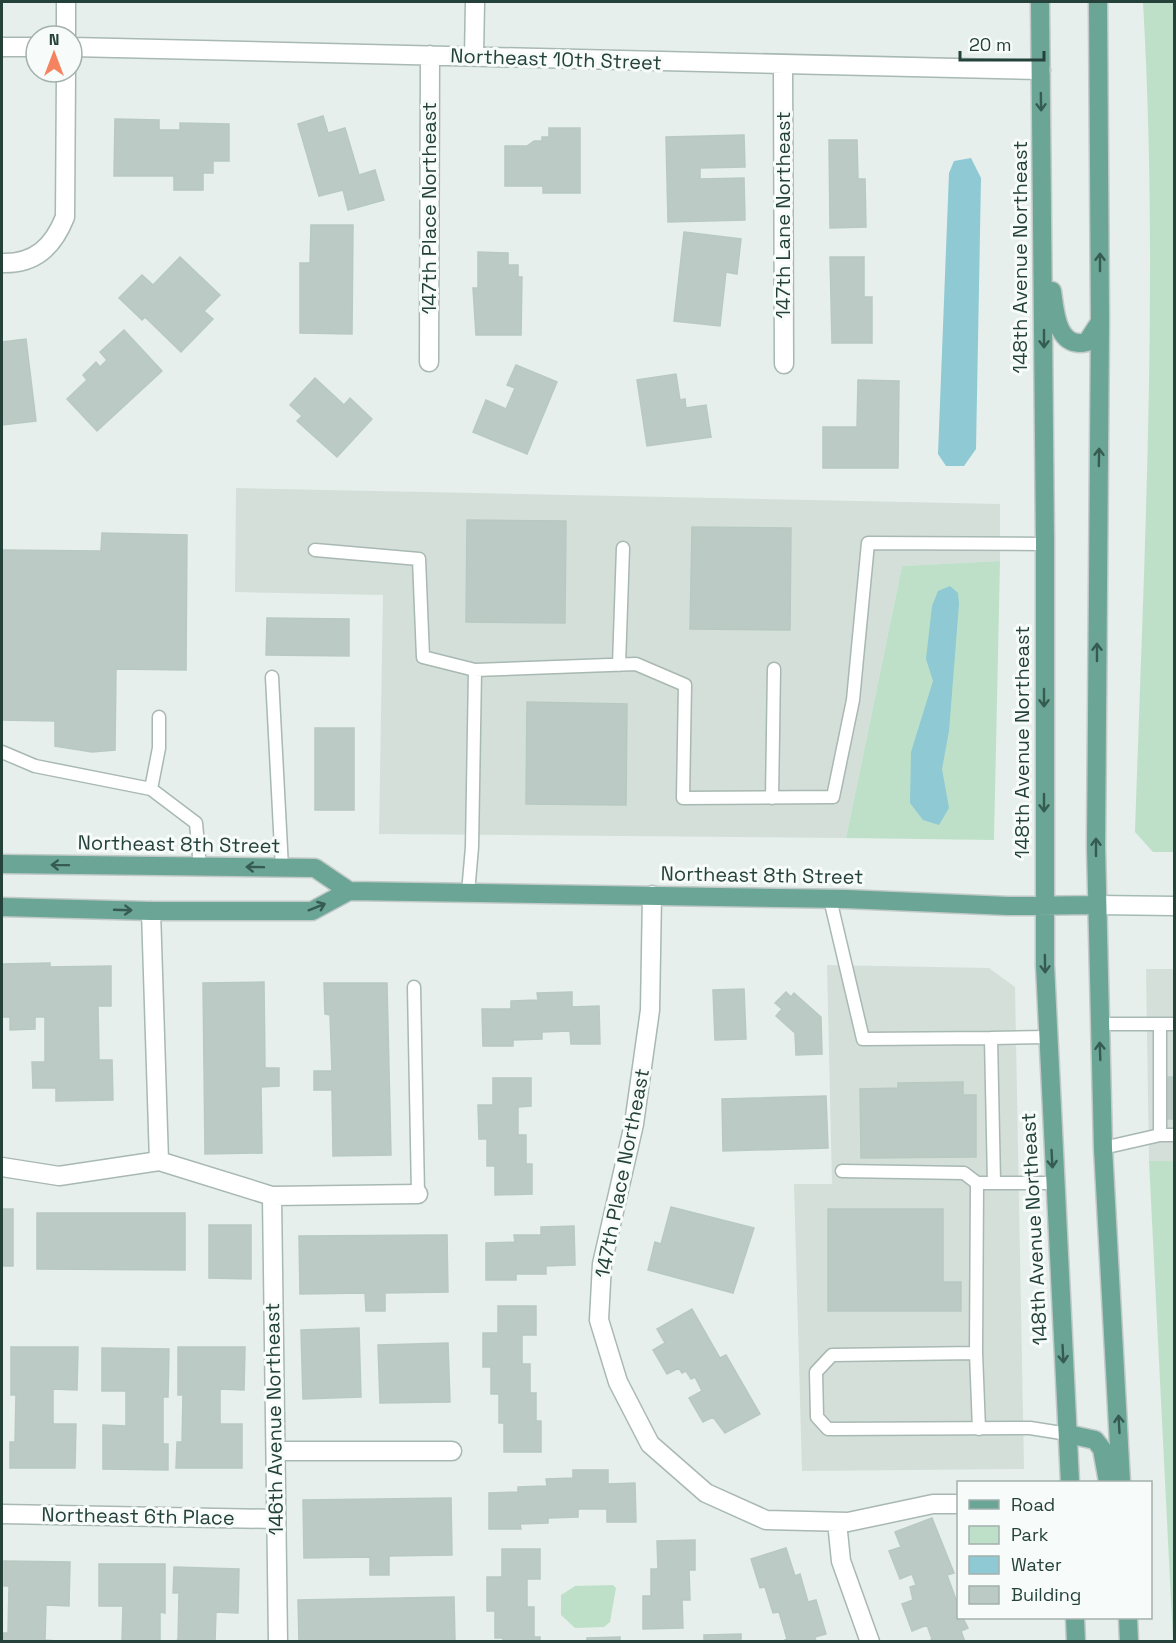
<svg xmlns="http://www.w3.org/2000/svg" width="1176" height="1643" font-family="'Space Grotesk',sans-serif">
  <style>
    .built { fill: #d4dfda }
    .green { fill: #bfe0c8 }
    .water { fill: #8ec9d4 }
    .building { fill: #bbcac4; stroke: #b8c9c2; stroke-width: 1.5 }
    .lines { fill: none; stroke-linecap: round; stroke-linejoin: round }
    .service-casing { stroke: #a8b8b2; stroke-width: 15 }
    .minor-casing { stroke: #a8b8b2; stroke-width: 21 }
    .secondary-casing { stroke: #a4bbb3; stroke-width: 21 }
    .primary-casing { stroke: #c2cac8; stroke-width: 21 }
    .service { stroke: #fff; stroke-width: 12 }
    .minor { stroke: #fff; stroke-width: 18 }
    .secondary { stroke: #fff; stroke-width: 18 }
    .primary { stroke: #6aa596; stroke-width: 18 }
    .oneway { stroke: #365b51 }
    .labels { text-anchor: middle; stroke-width: 6; stroke-linejoin: round; paint-order: stroke }
    .street-label { font-size: 20px; fill: #24423a; stroke: #f7fbf9 }
  </style>
  <rect width="100%" height="100%" fill="#e6efeb"/>
  <path class="built" d="M236,488L1000,504V561L902,566L846,838L379,834L383,595L235,592Z
    M827,965L989,968L1015,987L1024,1469L802,1471L794,1184H832Z
    M1146,969H1174V1161H1149Z"/>
  <path class="green" d="M1143,2H1174V852H1153L1135,832C1144,556 1159,278 1143,2Z
    M1000,561L994,840L846,838L902,566Z
    M1149,1161H1174V1641H1173Z
    M613,1585L616,1588L610,1622L604,1627L575,1628L561,1615V1595L575,1586Z"/>
  <path class="water" d="M971,158L981,178L976,449L964,466H946L938,454L949,173L954,161Z
    M950,586L958,593L959,604L949,731L942,769L949,808L939,825L923,820L910,803L911,752L933,681L926,659L932,606L938,591Z"/>
  <path class="building" d="M323,116L328,133L345,128L359,175L375,170L384,200L348,210L343,190L319,196L298,124Z
    M115,119L159,120V130H180V123L229,124V161H213V173H203V190H174V176H114Z
    M549,128H580V193H543V186H505V146H527L534,141H542V137H549Z
    M744,135L745,167L700,168V179L744,178L745,220L668,222L666,137Z
    M829,140H857L858,179H865L866,227L830,228Z
    M311,225H353L352,334L300,333V263H310Z
    M684,232L741,239L737,274L726,272L720,326L674,321Z
    M478,252L508,253V265H518V277H522L521,335H476L473,288H478Z
    M180,257L220,295L204,311L213,319L181,352L145,317L142,320L119,298L142,275L153,285Z
    M830,257H864V297H872V343H832Z
    M124,330L162,371L97,431L67,399L87,380L83,375L96,362L100,367L107,360L100,352Z
    M26,339L36,421L2,425V342Z
    M516,365L557,382L527,454L473,432L486,400L506,409L515,388L507,385Z
    M676,374L680,400L685,399L686,408L706,405L711,437L647,446L637,380Z
    M315,378L344,405L350,398L372,419L337,457L297,421L302,416L290,405Z
    M858,380L899,381L898,468H823V427H857Z
    M467,520L566,521L565,623L466,622Z
    M692,527L791,528L790,630L690,629Z
    M102,533L187,535L186,670L116,669L115,750L92,752L55,746V721L2,720V550L101,551Z
    M267,618L349,619V656L266,655Z
    M527,702L627,704L626,805L526,804Z
    M315,728H354V810H315Z
    M50,963V967L111,966V1006H98L99,1060H112L113,1100L56,1101V1088H33L32,1062H45V1017H35V1029L10,1030V1017H2V964Z
    M264,982L265,1068H279V1086L261,1087L262,1153L205,1154L203,983Z
    M324,983H387L391,1155L333,1156L332,1090H314V1071H332L330,1015L325,1014Z
    M744,989L746,1039L715,1040L713,990Z
    M572,992V1007L599,1006L600,1044H571L570,1031L542,1032V1039L513,1040V1046H483L482,1009H511V1001L538,1000L537,993Z
    M786,992L791,997L794,993L821,1017L822,1054L796,1055L795,1033L776,1016L782,1009L775,1003Z
    M1168,1077H1174V1119H1168Z
    M493,1078H531V1106L518,1107V1135H526V1164H532V1194L495,1195V1166H487V1139H479L478,1105H493Z
    M963,1082V1095H976V1157L861,1158L860,1089L898,1088V1083Z
    M826,1096L828,1148L723,1151L722,1099Z
    M671,1207L754,1228L733,1293L648,1270L655,1242L661,1244Z
    M2,1209H13V1266H2Z
    M828,1209H943V1282H961V1311H828Z
    M37,1213H185V1270L37,1269Z
    M209,1225H251V1279L209,1278Z
    M574,1226L575,1265L546,1266V1274H516V1280H486V1243L515,1242L514,1235H541V1227Z
    M447,1235L448,1292L385,1293V1311H366L365,1293L300,1294L299,1236Z
    M498,1306H536V1335H522V1364H530V1393H536V1421H541V1452H504V1423H499V1394H491V1367H483V1333H498Z
    M692,1309L720,1358L726,1355L760,1414L725,1433L713,1417L703,1422L689,1398L702,1391L695,1377L691,1379L686,1371L682,1373L679,1368L667,1374L653,1350L665,1343L657,1329Z
    M359,1328L361,1397L303,1399L301,1330Z
    M448,1343L450,1402L380,1403L378,1345Z
    M11,1347H78L77,1390L53,1389V1424H76L75,1468H10V1442H15L16,1395H11Z
    M178,1347H245L244,1390L220,1389V1424H242V1468H176L177,1442H182L183,1395H178Z
    M102,1348L169,1349L168,1397H163V1444H168V1470L103,1469V1425L126,1426V1391H102Z
    M573,1470H608V1484L635,1483L636,1522H607V1509H578V1517L548,1518V1523L520,1524L521,1529H489V1493L518,1492V1487L547,1486L546,1479L573,1478Z
    M451,1498L452,1555L389,1556V1575H370V1557L304,1558L303,1500Z
    M932,1518L954,1573L947,1575L958,1605V1618H963L968,1628L961,1631L965,1642H929L932,1639L927,1625L912,1631L902,1604L913,1600L910,1587L916,1585L912,1574L900,1579L889,1551L901,1547L895,1532Z
    M695,1540V1570H689L690,1600H682L683,1628L643,1629V1596H651V1569H658L657,1541Z
    M786,1548L795,1576L800,1574L808,1602L816,1600L826,1634L815,1637L816,1642H781L787,1639L779,1612L773,1613L765,1587L760,1588L751,1559Z
    M502,1549H540V1579H527V1607H534V1637H540V1642H503V1638H495V1611H487V1577H502Z
    M4,1561L70,1562L69,1606L46,1605L45,1640L69,1642H3V1633H8L9,1586H4Z
    M99,1564H165V1613L160,1612V1642H100L122,1641L123,1606H99Z
    M174,1567L239,1569L238,1613L216,1612L215,1642H173L178,1640L179,1593H173Z
    M454,1597L455,1642H299L298,1600Z
    M741,1634V1642H704V1635Z
    M620,1637V1642H587V1638Z"/>
  <g class="lines">
    <defs>
      <path id="service" d="M315,550L419,559L423,657L475,670L636,664L685,685L683,798L833,797L853,700L868,543L1045,544
        M619,665L623,548
        M272,677L282,868
        M2,752L35,766L151,789L196,823L200,867
        M151,789L159,748V717
        M772,798L774,669
        M468,893L472,847L475,670
        M830,899L863,1039L991,1038L994,1183
        M414,987L418,1194
        M1099,1024H1174
        M1160,1024V1135
        M991,1038L1047,1037
        M1103,1148L1160,1135H1174
        M842,1171L964,1173L977,1183
        M1053,1183H977L976,1353L832,1355L816,1372L817,1417L828,1429L1030,1428L1068,1434
        M976,1353L979,1429"/>
      <path id="minor" d="M66,36V2
        M2,47H36
        M72,47L1041,70
        M474,56L475,2
        M783,65L784,364
        M2,263C35,264 53,247 65,217L66,72
        M429,362L430,55
        M652,895L650,1010L634,1124L602,1264L599,1320L618,1382L650,1444L706,1493L766,1520L848,1522L933,1504H958
        M151,911L159,1161
        M2,1167L59,1176L159,1161L272,1196L418,1194
        M272,1196L278,1642
        M276,1451H452
        M2,1514L275,1519
        M837,1522L841,1561L870,1642"/>
      <path id="secondary" d="M1097,905L1174,906"/>
      <path id="primary" d="M1040,2L1045,544V965L1070,1482
        M1098,2L1100,322L1096,847L1103,1148L1121,1482
        M1052,291C1055,313 1057,349 1087,342L1100,322
        M2,864L315,868L349,891
        M2,907L151,911H312L349,891L846,899L1008,906L1097,905
        M1068,1434L1095,1440L1102,1449L1108,1482
        M1075,1618L1076,1642
        M1128,1618L1129,1642"/>
    </defs>
    <use href="#service" class="service-casing"/>
    <use href="#minor" class="minor-casing"/>
    <use href="#secondary" class="secondary-casing"/>
    <use href="#primary" class="primary-casing"/>
    <use href="#service" class="service"/>
    <use href="#minor" class="minor"/>
    <use href="#secondary" class="secondary"/>
    <use href="#primary" class="primary"/>
  </g>
  <defs><path id="oneway-shaft" d="M-6 0H5M1.5-3L5.5 0L1.5 3" fill="none" stroke-width="1.6" stroke-linecap="round" stroke-linejoin="round" transform="scale(1.5)"/></defs>
  <g class="oneway">
    <use href="#oneway-shaft" transform="translate(1041 102) rotate(89)"/>
    <use href="#oneway-shaft" transform="translate(1100 262) rotate(-90)"/>
    <use href="#oneway-shaft" transform="translate(1044 339) rotate(90)"/>
    <use href="#oneway-shaft" transform="translate(1099 457) rotate(-89)"/>
    <use href="#oneway-shaft" transform="translate(1097 652) rotate(-90)"/>
    <use href="#oneway-shaft" transform="translate(1044 698) rotate(90)"/>
    <use href="#oneway-shaft" transform="translate(1044 803) rotate(90)"/>
    <use href="#oneway-shaft" transform="translate(1096 847) rotate(-90)"/>
    <use href="#oneway-shaft" transform="translate(60 865) rotate(-179)"/>
    <use href="#oneway-shaft" transform="translate(255 867) rotate(-179)"/>
    <use href="#oneway-shaft" transform="translate(317 907) rotate(-22)"/>
    <use href="#oneway-shaft" transform="translate(123 910) rotate(2)"/>
    <use href="#oneway-shaft" transform="translate(1045 964) rotate(89)"/>
    <use href="#oneway-shaft" transform="translate(1100 1051) rotate(-92)"/>
    <use href="#oneway-shaft" transform="translate(1052 1159) rotate(87)"/>
    <use href="#oneway-shaft" transform="translate(1063 1354) rotate(87)"/>
    <use href="#oneway-shaft" transform="translate(1119 1424) rotate(-93)"/>
  </g>
  <g class="labels">
    <g class="street-label">
      <text transform="translate(556 59) rotate(2)" y="7">Northeast 10th Street</text>
      <text transform="translate(429 208) rotate(-90)" y="7">147th Place Northeast</text>
      <text transform="translate(783 215) rotate(-90)" y="7">147th Lane Northeast</text>
      <text transform="translate(1020 257) rotate(-90)" y="7">148th Avenue Northeast</text>
      <text transform="translate(1022 742) rotate(-90)" y="7">148th Avenue Northeast</text>
      <text transform="translate(179 844) rotate(1)" y="7">Northeast 8th Street</text>
      <text transform="translate(762 875) rotate(1)" y="7">Northeast 8th Street</text>
      <text transform="translate(622 1173) rotate(-79)" y="7">147th Place Northeast</text>
      <text transform="translate(1034 1229) rotate(-93)" y="7">148th Avenue Northeast</text>
      <text transform="translate(274 1419) rotate(-91)" y="7">146th Avenue Northeast</text>
      <text transform="translate(138 1516) rotate(1)" y="7">Northeast 6th Place</text>
    </g>
  </g>
  <rect width="1176" height="1643" fill="none" stroke="#24423a" stroke-width="6"/>
  <rect x="957" y="1481" width="195" height="138" fill="#f7fbf9" stroke="#a3b1ad" stroke-width="1.5"/>
  <rect x="969" y="1500" width="30" height="9" fill="#6aa596" stroke="#a3b1ad" stroke-width="1.5"/>
  <text x="1011" y="1511" font-size="18" fill="#24423a">Road</text>
  <rect x="969" y="1526" width="30" height="18" fill="#bfe0c8" stroke="#a3b1ad" stroke-width="1.5"/>
  <text x="1011" y="1541" font-size="18" fill="#24423a">Park</text>
  <rect x="969" y="1556" width="30" height="18" fill="#8ec9d4" stroke="#a3b1ad" stroke-width="1.5"/>
  <text x="1011" y="1571" font-size="18" fill="#24423a">Water</text>
  <rect x="969" y="1586" width="30" height="18" fill="#bbcac4" stroke="#a3b1ad" stroke-width="1.5"/>
  <text x="1011" y="1601" font-size="18" fill="#24423a">Building</text>
  <g transform="translate(54 54)"><circle r="28" fill="#f7fbf9" stroke="#a3b1ad" stroke-width="1.5"/>
  <path d="M0-4.5L10 22L0 15L-10 22Z" fill="#f4845f"/>
  <text y="-9" font-size="16" font-weight="bold" text-anchor="middle" fill="#24423a">N</text>
  </g>
  <path d="M960 51v9h84v-9" fill="none" stroke="#24423a" stroke-width="3"/>
  <text x="969" y="51" font-size="18" fill="#24423a" stroke="#f7fbf9" stroke-width="4.5" paint-order="stroke">20 m</text>
</svg>
